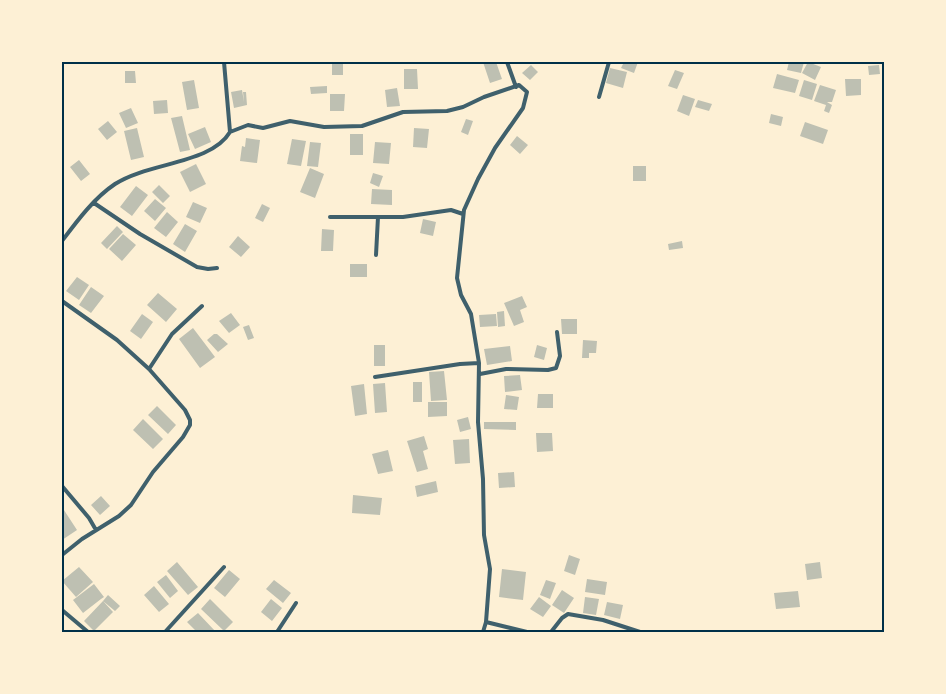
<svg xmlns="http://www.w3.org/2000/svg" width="946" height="694" font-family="Inter,sans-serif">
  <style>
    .building { fill: #bec0b2 }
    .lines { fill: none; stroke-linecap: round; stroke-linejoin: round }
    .minor { stroke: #3f606c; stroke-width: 4 }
    .neatline { fill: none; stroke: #003049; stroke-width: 2 }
  </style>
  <rect width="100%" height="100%" fill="#fdf0d5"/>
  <path class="building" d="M332,62H343V75H332Z
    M483,62H496L502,79L490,83Z
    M624,62H638L634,73L621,68Z
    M789,62H804L801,73L787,70Z
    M808,62L821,67L815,80L802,73Z
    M531,65L538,72L530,80L522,73Z
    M879,65L880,74L869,75L868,66Z
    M610,68L627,72L623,88L606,83Z
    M404,69H417L418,89H404Z
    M675,70L684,73L677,89L668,86Z
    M125,71H135L136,83H125Z
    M777,74L799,80L795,93L773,88Z
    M845,79H861V95L846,96Z
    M194,80L199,108L187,110L182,82Z
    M804,80L817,84L812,100L799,96Z
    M820,85L836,90L832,102H827L832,105L829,113L824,111L826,105L814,101Z
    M327,86V93L311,94L310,87Z
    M397,88L400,106L387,107L385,90Z
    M242,90L244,102L243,92H246L247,105L234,108L231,92Z
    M330,94H345L344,111H330Z
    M683,95L695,99L689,116L677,111Z
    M167,100L168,113L154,114L153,101Z
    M698,100L712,104L709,111L695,107Z
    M131,108L138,123L126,128L119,113Z
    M771,114L783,117L781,126L769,123Z
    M182,116L190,150L180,152L171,118Z
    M466,119L473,121L468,135L461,132Z
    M108,121L117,132L107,140L98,129Z
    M805,122L828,130L823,144L800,136Z
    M205,127L211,142L195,149L188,134Z
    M137,128L144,157L131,160L124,131Z
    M414,128L429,129L427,148L413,147Z
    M350,134H363V155H350Z
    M517,136L528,145L520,154L510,145Z
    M246,138L260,140L257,163L240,161L242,146L245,147Z
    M292,139L306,141L301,166L287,164Z
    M310,142L321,143L318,167L307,166Z
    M375,142L391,143L389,164L373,163Z
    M79,160L90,174L81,181L70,167Z
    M196,164L206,184L190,192L180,172Z
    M633,166H646V181H633Z
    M310,168L324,174L315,198L300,192Z
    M373,173L383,176L379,187L370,183Z
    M159,185L170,196L163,203L152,192Z
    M136,186L148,195L132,216L120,207Z
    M372,189L392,190V205L371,204Z
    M155,199L166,208L155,221L144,211Z
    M193,202L207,208L200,223L186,217Z
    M262,204L270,208L263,222L255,218Z
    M167,212L178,222L166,237L154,228Z
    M423,219L436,222L433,236L420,233Z
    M185,224L197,231L185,252L173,244Z
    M117,226L123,232L107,249L101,243Z
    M322,229L334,230L333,251H321Z
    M123,234L136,245L122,261L109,249Z
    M238,236L250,247L241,257L229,247Z
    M682,241L683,248L669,250L668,244Z
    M350,264H367V277H350Z
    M77,277L89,285L79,300L66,291Z
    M91,287L104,296L91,313L79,305Z
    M158,293L177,309L166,322L147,305Z
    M522,296L527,307L520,310L524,322L514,326L504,303Z
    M504,311L505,326L498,327L497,312Z
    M231,313L240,325L229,333L219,321Z
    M142,314L153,322L141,339L130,331Z
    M496,314L497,326L480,327L479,315Z
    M561,319H577V334H562Z
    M249,325L254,338L248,340L243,327Z
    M193,328L215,357L200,368L179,339Z
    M214,334H217L228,344L218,352L207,340Z
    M583,340L597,341L596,353H589V358H582Z
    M374,345H385V366H374Z
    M537,345L547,348L544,360L534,357Z
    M510,346L512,361L487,365L484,349Z
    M444,371L447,400L431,401L429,372Z
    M520,375L522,390L505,392L504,376Z
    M413,382H422V402H413Z
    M385,383L387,412L375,413L373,384Z
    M364,384L367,414L355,416L351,386Z
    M538,394H553V408H537Z
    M506,395L519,397L517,410L504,409Z
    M428,402H447V416L428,417Z
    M157,406L176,425L168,434L148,415Z
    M468,417L471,429L460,432L457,420Z
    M143,419L163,439L153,449L133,430Z
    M484,422H516V430L484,429Z
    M536,433H552L553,451L537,452Z
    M424,436L428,449L423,451L428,469L417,472L407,441Z
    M469,439L470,463L455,464L453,440Z
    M388,450L393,471L378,474L372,454Z
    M514,472L515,487L499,488L498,473Z
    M436,481L438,492L417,497L415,486Z
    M353,495L382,498L380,515L352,513Z
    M101,496L110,506L100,515L91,505Z
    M62,507L77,530L62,540Z
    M569,555L580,559L575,575L564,571Z
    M177,562L198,587L188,595L167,571Z
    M820,562L822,578L807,580L805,564Z
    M79,567L93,582L76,597L62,581Z
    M502,569L526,572L523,600L499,597Z
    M229,570L240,579L225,597L214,588Z
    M166,575L178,591L170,598L157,582Z
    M587,579L607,582L605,595L585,592Z
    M274,580L291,593L283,603L266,589Z
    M546,580L556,583L550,599L540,595Z
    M94,584L104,597L101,599L100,598L101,599L83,613L73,600Z
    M154,586L169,604L159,612L144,595Z
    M562,590L574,598L564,613L552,605Z
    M798,591L800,607L776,609L774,593Z
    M108,595L120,606L115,611L103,601Z
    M539,597L551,606L543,617L530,609Z
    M585,597L599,599L596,615L583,613Z
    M210,599L233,622L224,631L201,609Z
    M271,599L282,608L272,621L261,612Z
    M103,601L113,612L94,631L84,621Z
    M607,602L623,605L620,619L604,615Z
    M198,613L216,632H197L187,622Z"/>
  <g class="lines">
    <path class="minor" d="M507,62L516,87
      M599,97L609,62
      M230,132L248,125L263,128L290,121L324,127L362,126L403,112L447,111L463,107L484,97L519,85L527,92L523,108L495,148L478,179L464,210L457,278L461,295L471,314L479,363L478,422L483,479L484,535L490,569L486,622L483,632
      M94,203L140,234L197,267L208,269L217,268
      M330,217H403L451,210L463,214
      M62,241C77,221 94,198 115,184C149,162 211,164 230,132L224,62
      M376,255L378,217
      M62,301L117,340L149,369L185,410L190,420V425L183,437L153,472L131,505L119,516L82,539L62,555
      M149,369L172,334L202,306
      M480,374L506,369L548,370L556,368L560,356L557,332
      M375,377L460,364L479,363
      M62,486L89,518L96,530
      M62,610L88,632
      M486,622L527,632
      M165,632L224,567
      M277,632L296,603
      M551,632L562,618L568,614L603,620L640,632"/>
  </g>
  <rect width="946" height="694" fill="none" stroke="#fdf0d5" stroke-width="126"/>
  <rect x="63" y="63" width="820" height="568" class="neatline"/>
</svg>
